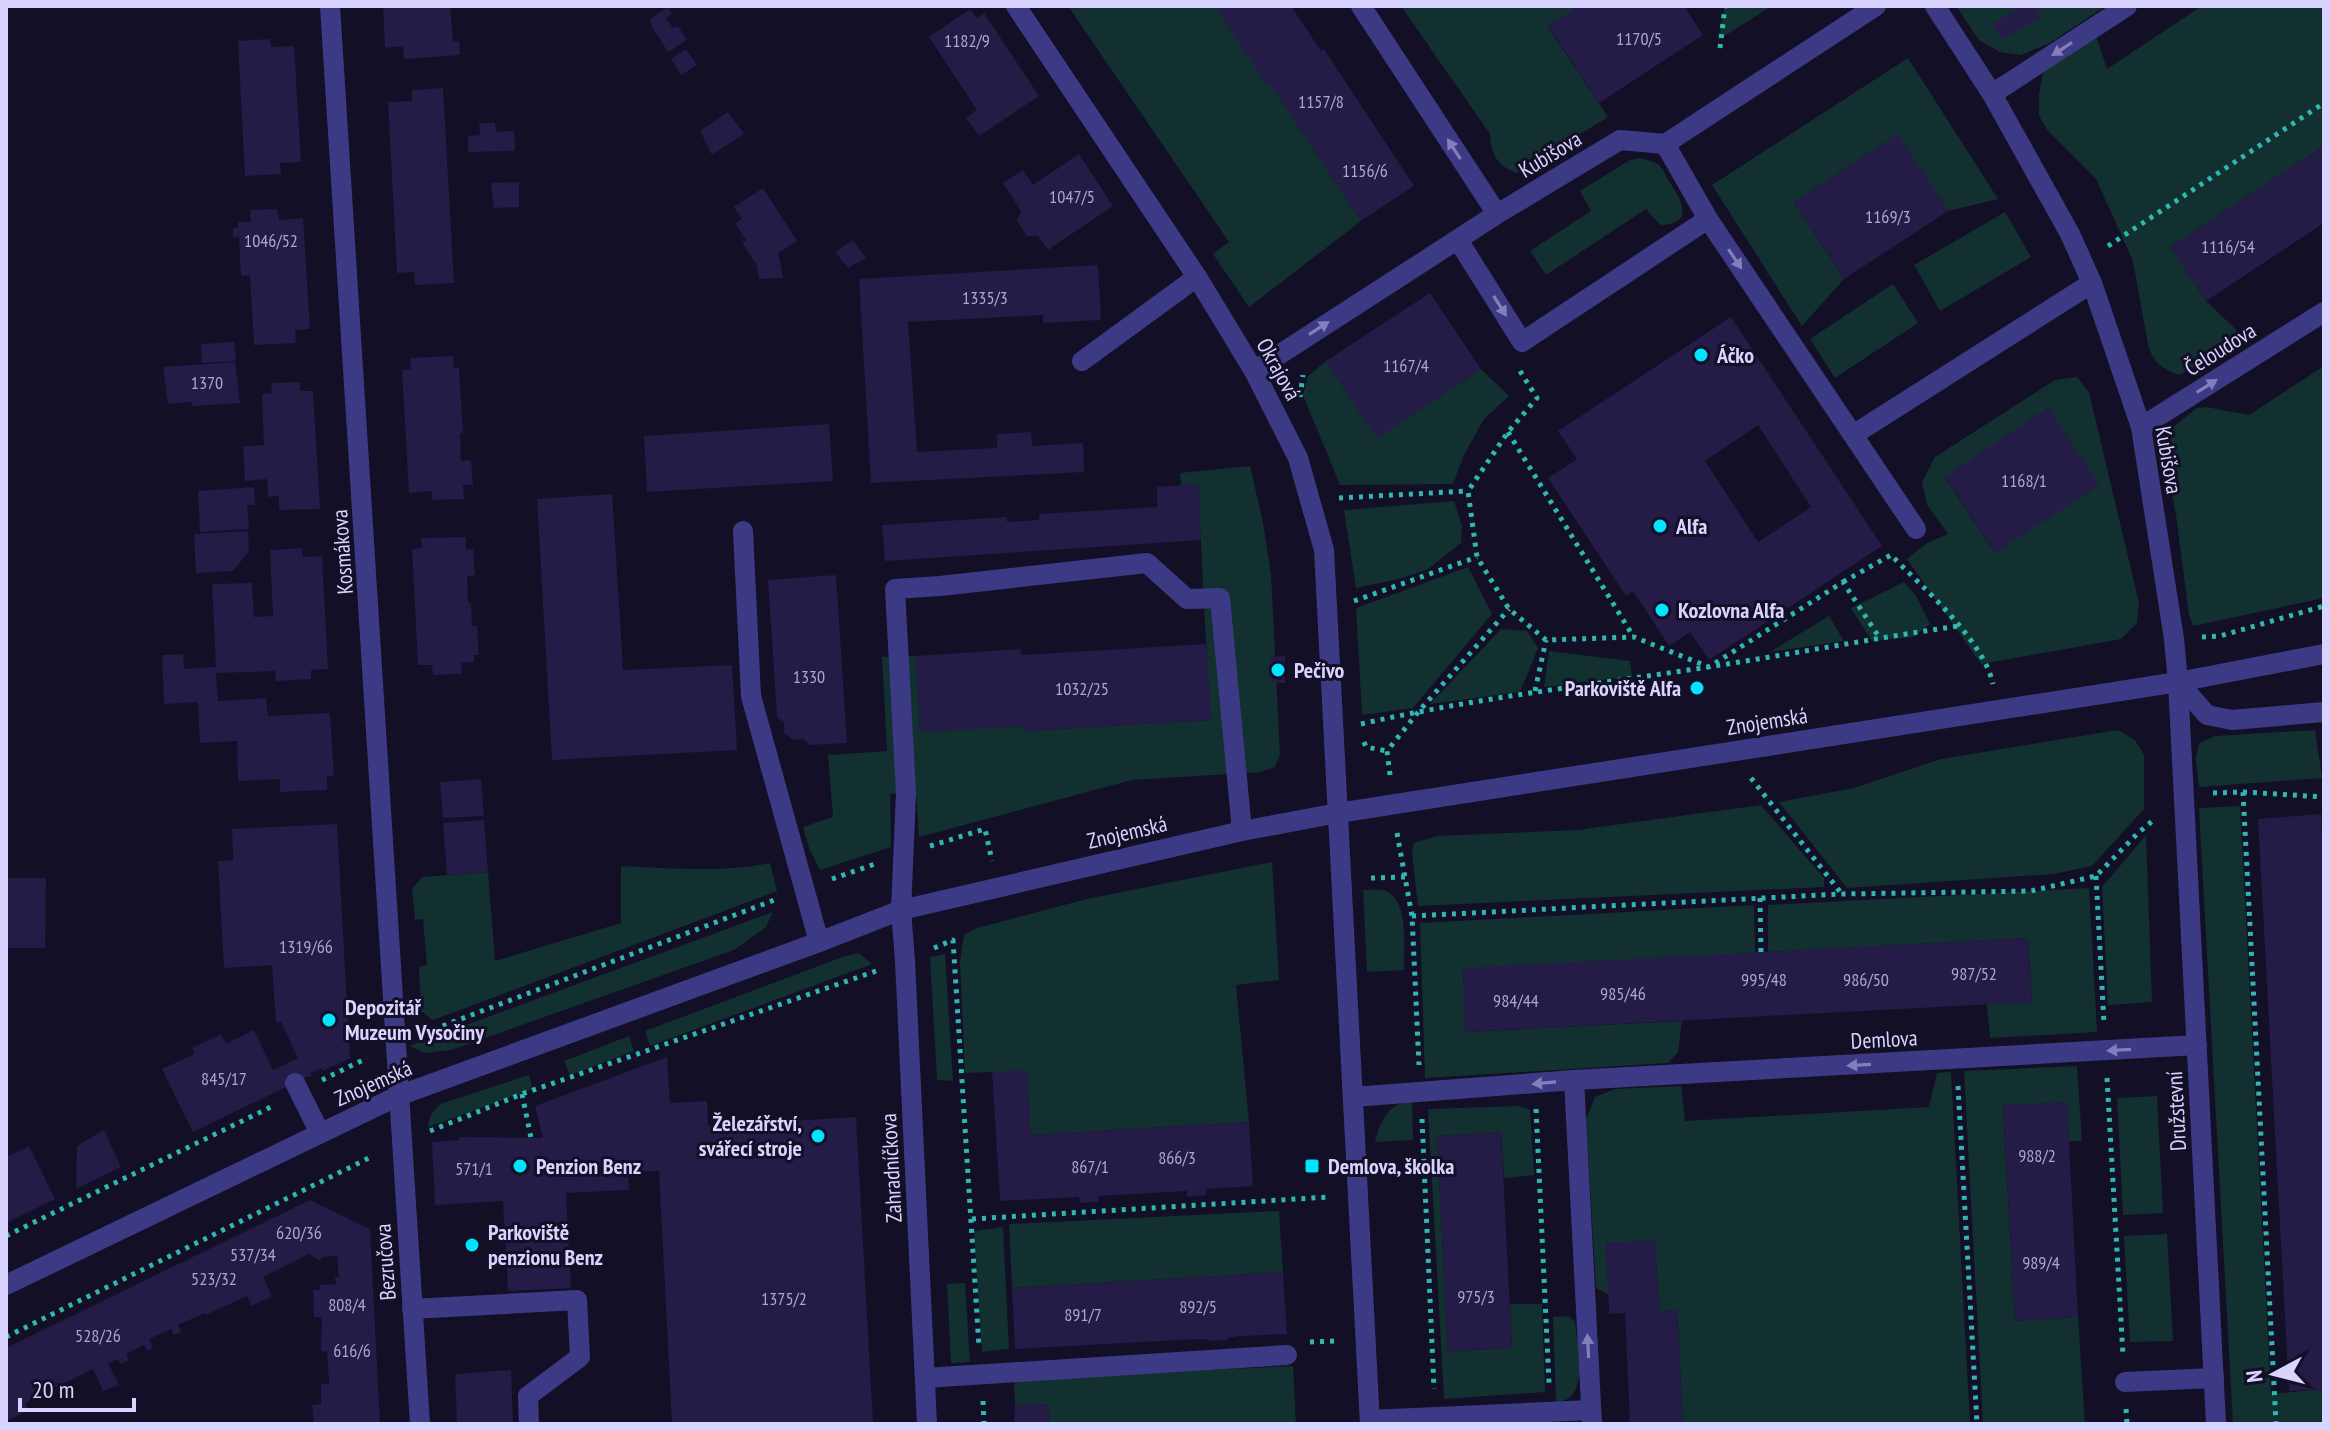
<svg xmlns="http://www.w3.org/2000/svg" width="2330" height="1430" font-family="'PT Sans Narrow',sans-serif">
  <style>
    .green { fill: #12302f; fill-rule: evenodd }
    .building { fill: #241b47; fill-rule: evenodd }
    .lines { fill: none; stroke-linecap: round; stroke-linejoin: round }
    .path { stroke: #2fb8b0; stroke-width: 5; stroke-dasharray: 4 6; stroke-linecap: butt }
    .service { stroke: #3d3a85; stroke-width: 20 }
    .minor { stroke: #3d3a85; stroke-width: 20 }
    .tertiary { stroke: #3d3a85; stroke-width: 20 }
    .oneway { fill: #837fbc }
    .poi-dot { fill: #00e5ff; stroke: #130f26; stroke-width: 3 }
    .labels { text-anchor: middle; stroke-width: 6; stroke-linejoin: round; paint-order: stroke }
    .number-label { font-size: 18px; fill: #aca6d1 }
    .street-label { font-size: 22px; fill: #d9d4ff; stroke: #130f26 }
    .poi-label { font-size: 22px; font-weight: bold; fill: #d9d4ff; stroke: #130f26; text-anchor: start }
  </style>
  <rect width="100%" height="100%" fill="#130f26"/>
  <path class="green" d="M1068,6H1215L1271,84L1361,221L1249,307L1213,254L1229,242Z
    M1401,6H1579L1548,27L1608,117L1517,173C1497,166 1491,154 1490,134Z
    M1725,6H1772L1718,40Z
    M1956,6H2106L2048,44L2021,55L2000,52L1979,40Z
    M2202,6H2324V146L2171,247L2206,301L2247,340L2179,375C2162,369 2153,362 2148,345L2133,261L2096,179L2048,131L2039,116V94L2043,73L2067,54L2096,36L2107,69Z
    M1908,58L1998,199L1948,211L1897,135L1794,202L1844,279L1802,326L1712,185Z
    M1641,158C1647,160 1653,161 1659,165C1663,169 1666,176 1669,181C1681,199 1696,225 1660,225L1646,209L1546,275L1530,251L1591,211L1580,191L1630,160Z
    M2005,212L2031,257L1940,311L1914,265Z
    M1893,284L1918,323L1835,378L1810,339Z
    M1326,361L1377,437L1481,369L1509,396L1484,419L1465,453L1453,484L1340,485L1303,395L1308,376Z
    M2324,366V598L2193,626L2189,615L2176,515L2164,451L2172,428L2197,408L2206,407L2249,415Z
    M2077,377L2089,392L2139,603L2137,623L2121,639L1981,664L1907,559L1927,543L1948,534L1927,505L1922,482L1935,457L2055,380ZM2048,408L1995,553L1945,477Z
    M1250,466L1263,523L1271,574L1280,755L1275,767L1261,772L1132,780L919,837L916,793L890,794L891,847L820,870L809,848L803,827L833,817L828,755L887,751L882,657L916,656L920,731L1025,726V731L1210,720L1198,485H1181L1180,473Z
    M1454,501L1462,526L1461,543L1428,569L1403,578L1356,588L1344,510Z
    M1468,567L1492,614L1413,708L1362,715L1356,608Z
    M1904,582L1916,596L1930,624L1913,637L1872,641L1851,608Z
    M1829,616L1844,641L1770,652Z
    M1501,629L1527,631L1538,648L1520,692L1430,704Z
    M1549,651L1630,661L1632,676L1544,687Z
    M2118,730L2135,740L2144,755V809L2092,866L2053,874L1847,888L1779,802L1854,788L1941,759Z
    M2315,730L2322,778L2199,787L2196,759L2199,743L2215,736Z
    M1761,805L1824,878V887L1418,906L1412,853L1414,843L1437,836L1577,830Z
    M2240,806L2271,1394L2324,1389V1424H2233L2199,808Z
    M2146,835L2152,1002L2108,1005L2102,887Z
    M1272,862L1279,980L1236,985L1249,1122L1031,1135L992,1072L965,1073L960,962L964,935L977,928L1087,899Z
    M770,863L777,891L433,1020L421,1011L419,967L427,965L423,919L415,920L412,889L422,877L488,872L495,961L621,923V866C671,868 720,873 770,863Z
    M2089,888L2097,1032L1990,1038L1987,1004L2032,1002L2028,938L1768,952V905Z
    M1363,890C1371,890 1381,888 1388,892C1410,906 1403,948 1404,970L1367,972Z
    M1754,905L1755,953L1463,969L1466,1032L1682,1021L1678,1052L1668,1063L1425,1078L1420,923Z
    M773,912L766,927L734,950L451,1050L425,1053L409,1046Z
    M859,953L872,964L650,1046L645,1031L845,956Z
    M945,954L953,1081L937,1080L930,957Z
    M629,1036L634,1051L570,1075L564,1061Z
    M2077,1066L2082,1141H2069L2066,1102L2003,1106L2015,1321L2078,1317L2085,1424H1983L1964,1071Z
    M1951,1072L1970,1424H1683L1677,1310L1659,1311L1655,1241L1606,1243L1609,1295L1596,1288L1586,1119L1595,1097L1615,1089L1681,1086L1685,1121L1929,1107L1937,1073Z
    M529,1075L533,1089L428,1127L430,1116L440,1104Z
    M2157,1096L2163,1213L2123,1215L2117,1098Z
    M1412,1101L1413,1140L1375,1142C1380,1121 1388,1103 1412,1101Z
    M1520,1106L1530,1110L1534,1175L1504,1178L1501,1132L1437,1136L1448,1351L1512,1348L1510,1304H1542L1545,1392L1444,1399L1428,1109Z
    M1279,1211L1283,1272L1012,1288L1009,1224Z
    M1003,1227L1009,1349L982,1352L974,1231Z
    M2167,1234L2173,1341L2130,1342L2124,1236Z
    M965,1283L970,1362L951,1363L947,1284Z
    M1569,1316L1575,1322C1577,1345 1591,1401 1556,1402L1553,1317Z
    M1293,1366L1296,1424H1050L1048,1404L1015,1406L1014,1379Z"/>
  <path class="building" d="M383,6H450L453,41H459L460,55L404,59L403,46L385,48Z
    M1215,6H1291L1321,51L1324,49L1414,186L1361,221L1271,84L1267,86Z
    M1579,6H1684L1703,35L1599,103L1548,26Z
    M2023,6H2034L2041,17L2003,39L1993,24Z
    M668,7L672,14L666,18L673,28L678,26L687,40L668,52L652,27L650,19Z
    M970,9L977,18L984,13L1039,96L979,136L966,118L977,110L929,37Z
    M270,39L271,47L294,46L301,162L280,163L281,174L245,176L238,41Z
    M686,49L697,65L681,75L671,59Z
    M443,88L454,283L415,285L414,272L397,273L388,102L412,101V90Z
    M728,112L744,134L712,155L700,131Z
    M479,123H495L496,132L514,131L515,151L468,152V136L480,135Z
    M1898,134L1948,211L1844,279L1794,202Z
    M2324,146V223L2206,301L2171,247Z
    M1079,154L1113,206L1048,250L1038,236H1027L1017,221L1021,211L1003,183L1023,170L1033,185Z
    M519,182V207L494,208L491,183Z
    M763,188L797,241L778,253L783,278L759,279L756,264L742,242L746,240L735,223L742,219L734,207Z
    M277,209L279,220L303,218L310,329L295,330L296,343L254,345L250,275L241,276L239,237L233,238V228H238V222H251L250,210Z
    M853,240L866,258L848,268L835,252Z
    M1098,265L1101,320L1043,323V315L908,322L917,452L997,448V434L1031,432L1032,446L1083,443L1084,472L871,483L859,279Z
    M1430,293L1481,369L1377,438L1326,361Z
    M1731,317L1882,546L1709,660L1690,632L1669,646L1633,591L1626,596L1548,478L1577,459L1558,431ZM1758,425L1811,507L1758,542L1705,461Z
    M234,342L236,361L202,363L201,344Z
    M453,356L454,368H459L463,433H460L461,461L471,460L473,485H463L464,499L432,500V491L409,493L402,370H411L410,358Z
    M235,362L240,403L192,406L191,402L168,404L163,367Z
    M300,382V391H313L320,509L279,510V496L268,497L267,479L245,481L243,446L264,445L262,394L272,393L271,383Z
    M2048,408L2099,485L1995,553L1945,476Z
    M829,424L833,481L647,492L644,436Z
    M1198,484L1201,540L885,561L882,525L1007,517V522L1039,520V514L1157,507V487Z
    M254,487L255,505H247L249,529L200,532L198,491Z
    M612,494L623,670L732,665L737,750L552,760L537,499Z
    M248,531L249,551L233,571L196,573L194,534Z
    M466,537V550L473,549L475,575L467,576L468,602L471,603L472,626H477L479,655H474V662L461,663L462,674L433,675L432,665H418L412,549L422,548L421,538Z
    M302,548L303,557L322,556L328,669L311,670V679L276,681L275,671L216,673L218,701L266,698L268,716L330,713L334,776H327V788L326,790L280,792V779L238,781L237,741L200,743L198,702L164,704L162,655L183,654L184,669L216,667L212,584L252,583L254,617L273,616L270,550Z
    M836,575L847,743L810,745L803,739L794,740L784,733V722L777,717L768,580Z
    M1206,644L1211,720L1025,731V726L920,732L916,656L1021,649V655Z
    M1285,656V683H1271L1270,657Z
    M481,779L484,816L443,818L440,782Z
    M2321,814L2324,875V1389L2289,1391L2258,819Z
    M484,820L488,872L447,875L443,823Z
    M337,824L348,1024H345L346,1035H349L350,1058L322,1071L321,1068L311,1073L312,1076L307,1077L193,1132L162,1069L194,1054L192,1048L221,1034L226,1044L254,1030L273,1070L298,1058L281,1022H276L272,965L224,968L218,861L233,860L232,829Z
    M6,878H46L45,948H6Z
    M2028,938L2032,1002L1465,1032L1463,968Z
    M667,1057L670,1103L707,1101L708,1126L856,1117L873,1424H672L659,1171L628,1172L629,1190L566,1193L571,1288L508,1291L503,1201L435,1205L432,1142L458,1140L459,1137H465L543,1138L535,1106Z
    M1027,1070L1031,1135L1249,1122L1253,1186L1206,1189V1195L1187,1197V1191L1098,1196L1099,1202L1080,1203L1079,1197L1000,1201L992,1072Z
    M2067,1102L2078,1317L2015,1321L2003,1105Z
    M104,1130L121,1167L76,1189L77,1146Z
    M1501,1132L1512,1348L1448,1351L1437,1136Z
    M29,1146L55,1199L6,1223V1157Z
    M310,1200L370,1229L380,1424H314L312,1405L321,1404V1384H329L327,1351L321,1352L322,1317H314L313,1290H320V1285L336,1284L335,1277H339L337,1256L322,1257L320,1261L309,1254L263,1277L272,1296L252,1306L247,1296L206,1315L205,1313L178,1325L182,1332L174,1335L171,1329L149,1339L153,1348L147,1351L144,1345L126,1354L129,1360L121,1364L118,1359L108,1363L119,1385L103,1391L93,1369L25,1403L29,1410L6,1421V1348Z
    M1655,1240L1659,1311L1677,1310L1683,1424H1630L1625,1313L1609,1314L1606,1243Z
    M1283,1272L1287,1334L1239,1336L1227,1338V1340L1209,1341V1339H1197L1015,1349L1012,1288Z
    M511,1370L513,1424H457L455,1374Z
    M1048,1404L1050,1424H1014L1015,1406Z"/>
  <g class="lines">
    <path class="path" d="M1720,48L1725,6
      M2108,246L2324,103
      M1520,371L1537,398L1508,432L1468,491L1477,557L1509,609L1546,640L1634,637L1709,667L1843,582L1879,637
      M1300,397L1303,375
      M1508,432L1633,636
      M1339,498L1468,491
      M1843,582L1891,555C1923,588 1983,639 1993,684
      M1354,601L1477,557
      M2202,637L2220,636L2324,606
      M1535,691L1546,640
      M1361,724C1475,698 1592,685 1708,667C1792,654 1875,638 1959,626
      M1364,742L1366,747L1387,751
      M1390,775L1387,751L1419,711L1509,609
      M1751,778L1841,893
      M2243,792L2276,1424
      M2213,793L2243,792L2324,797
      M1397,833L1412,916L1419,1065
      M930,846L985,829L992,861
      M2096,876L2104,1024
      M1371,878L1405,877
      M832,879L875,864
      M1760,898L1761,953
      M1412,916L1842,894L2031,891L2096,876L2138,833L2156,818
      M934,948L953,940L979,1347
      M424,1033L777,899
      M2107,1078L2123,1355
      M322,1080L367,1058
      M1958,1086L1977,1424
      M522,1094L531,1138
      M1536,1109L1549,1383
      M1422,1119L1434,1389
      M430,1131L522,1094L876,971
      M972,1219L1329,1197
      M6,1236L275,1105
      M6,1337L373,1156
      M1310,1342L1336,1341
      M983,1401L984,1424
      M2126,1409L2127,1424"/>
    <path class="service" d="M1665,144L1708,219L1916,529
      M1458,240L1522,342L1708,219
      M1082,361L1197,277
      M1853,435L2092,283
      M743,531L751,696L819,942
      M2178,682L2207,715L2232,720L2324,712
      M901,910L906,793L895,589L940,586L1147,563L1187,599L1220,598L1242,831
      M295,1083L320,1133
      M412,1309L577,1300L580,1357L528,1396L529,1424
      M925,1378L1287,1355
      M2125,1382L2214,1378"/>
    <path class="minor" d="M330,6L420,1424
      M1016,6L1197,277L1254,371L1298,458L1324,550L1370,1424
      M1361,6L1497,214
      M1935,6L1992,94L2070,234L2092,283L2141,427L2174,639L2178,682L2216,1424
      M1992,94L2127,6
      M1254,371L1497,214L1620,140L1665,144L1876,6
      M2141,427L2324,312
      M901,910L905,961L927,1424
      M1574,1080L1592,1424
      M1353,1097L1574,1080L2197,1045
      M1370,1420L1591,1410"/>
    <path class="tertiary" d="M6,1285L398,1096L819,942L901,910L1242,831L1338,813L2178,682L2324,654"/>
  </g>
  <defs><path id="oneway-solid" d="M-6-.8H1V-3.2L6.5 0L1 3.2V.8H-6Z" transform="scale(2)"/></defs>
  <g class="oneway">
    <use href="#oneway-solid" transform="translate(2062 49) rotate(147)"/>
    <use href="#oneway-solid" transform="translate(1454 149) rotate(-123)"/>
    <use href="#oneway-solid" transform="translate(1735 259) rotate(56)"/>
    <use href="#oneway-solid" transform="translate(1500 306) rotate(58)"/>
    <use href="#oneway-solid" transform="translate(1319 328) rotate(-33)"/>
    <use href="#oneway-solid" transform="translate(2207 386) rotate(-32)"/>
    <use href="#oneway-solid" transform="translate(2119 1050) rotate(177)"/>
    <use href="#oneway-solid" transform="translate(1859 1065) rotate(177)"/>
    <use href="#oneway-solid" transform="translate(1544 1083) rotate(175)"/>
    <use href="#oneway-solid" transform="translate(1588 1346) rotate(-93)"/>
  </g>
  <g class="poi-dot">
    <circle cx="1701" cy="355" r="8"/>
    <circle cx="1660" cy="526" r="8"/>
    <circle cx="1662" cy="610" r="8"/>
    <circle cx="1278" cy="670" r="8"/>
    <circle cx="1697" cy="688" r="8"/>
    <circle cx="329" cy="1020" r="8"/>
    <circle cx="818" cy="1136" r="8"/>
    <circle cx="520" cy="1166" r="8"/>
    <rect x="1304" y="1158" width="16" height="16" rx="4"/>
    <circle cx="472" cy="1245" r="8"/>
  </g>
  <g class="labels">
    <g class="number-label">
      <text x="1639" y="45">1170/5</text>
      <text x="967" y="47">1182/9</text>
      <text x="1321" y="108">1157/8</text>
      <text x="1365" y="177">1156/6</text>
      <text x="1072" y="203">1047/5</text>
      <text x="1888" y="223">1169/3</text>
      <text x="271" y="247">1046/52</text>
      <text x="2228" y="253">1116/54</text>
      <text x="985" y="304">1335/3</text>
      <text x="1406" y="372">1167/4</text>
      <text x="207" y="389">1370</text>
      <text x="2024" y="487">1168/1</text>
      <text x="809" y="683">1330</text>
      <text x="1082" y="695">1032/25</text>
      <text x="306" y="953">1319/66</text>
      <text x="1974" y="980">987/52</text>
      <text x="1764" y="986">995/48</text>
      <text x="1866" y="986">986/50</text>
      <text x="1623" y="1000">985/46</text>
      <text x="1516" y="1007">984/44</text>
      <text x="224" y="1085">845/17</text>
      <text x="2037" y="1162">988/2</text>
      <text x="1177" y="1164">866/3</text>
      <text x="1090" y="1173">867/1</text>
      <text x="474" y="1175">571/1</text>
      <text x="299" y="1239">620/36</text>
      <text x="253" y="1261">537/34</text>
      <text x="2041" y="1269">989/4</text>
      <text x="214" y="1285">523/32</text>
      <text x="1476" y="1303">975/3</text>
      <text x="784" y="1305">1375/2</text>
      <text x="347" y="1311">808/4</text>
      <text x="1198" y="1313">892/5</text>
      <text x="1083" y="1321">891/7</text>
      <text x="98" y="1342">528/26</text>
      <text x="352" y="1357">616/6</text>
    </g>
    <g class="street-label">
      <text transform="translate(1550 154) rotate(-31)" y="8">Kubišova</text>
      <text transform="translate(2220 349) rotate(-32)" y="8">Čeloudova</text>
      <text transform="translate(1279 369) rotate(61)" y="8">Okrajová</text>
      <text transform="translate(2169 460) rotate(80)" y="8">Kubišova</text>
      <text transform="translate(342 552) rotate(-94)" y="8">Kosmákova</text>
      <text transform="translate(1767 721) rotate(-9)" y="8">Znojemská</text>
      <text transform="translate(1127 832) rotate(-13)" y="8">Znojemská</text>
      <text transform="translate(1884 1039) rotate(-3)" y="8">Demlova</text>
      <text transform="translate(373 1083) rotate(-24)" y="8">Znojemská</text>
      <text transform="translate(2176 1111) rotate(-93)" y="8">Družstevní</text>
      <text transform="translate(891 1168) rotate(-93)" y="8">Zahradníčkova</text>
      <text transform="translate(385 1262) rotate(-94)" y="8">Bezručova</text>
    </g>
    <g class="poi-label">
      <text x="1717" y="363">Áčko</text>
      <text x="1676" y="534">Alfa</text>
      <text x="1678" y="618">Kozlovna Alfa</text>
      <text x="1294" y="678">Pečivo</text>
      <text x="1681" y="696" text-anchor="end">Parkoviště Alfa</text>
      <text x="345" y="1015">Depozitář<tspan x="345" dy="25">Muzeum Vysočiny</tspan></text>
      <text x="802" y="1131" text-anchor="end">Železářství,<tspan x="802" dy="25">svářecí stroje</tspan></text>
      <text x="536" y="1174">Penzion Benz</text>
      <text x="1328" y="1174">Demlova, školka</text>
      <text x="488" y="1240">Parkoviště<tspan x="488" dy="25">penzionu Benz</tspan></text>
    </g>
  </g>
  <rect width="2330" height="1430" fill="none" stroke="#d9d4ff" stroke-width="16"/>
  <g transform="translate(2274 1374) rotate(263)" stroke="#130f26" stroke-width="6" paint-order="stroke">
  <path d="M0-6L14 30L0 20L-14 30Z" fill="#d9d4ff"/>
  <text y="-12" font-size="22" font-weight="bold" text-anchor="middle" fill="#d9d4ff">N</text>
  </g>
  <path d="M20 1398v12h114v-12" fill="none" stroke="#d9d4ff" stroke-width="4"/>
  <text x="32" y="1398" font-size="24" fill="#d9d4ff" stroke="#130f26" stroke-width="6" paint-order="stroke">20 m</text>
</svg>
